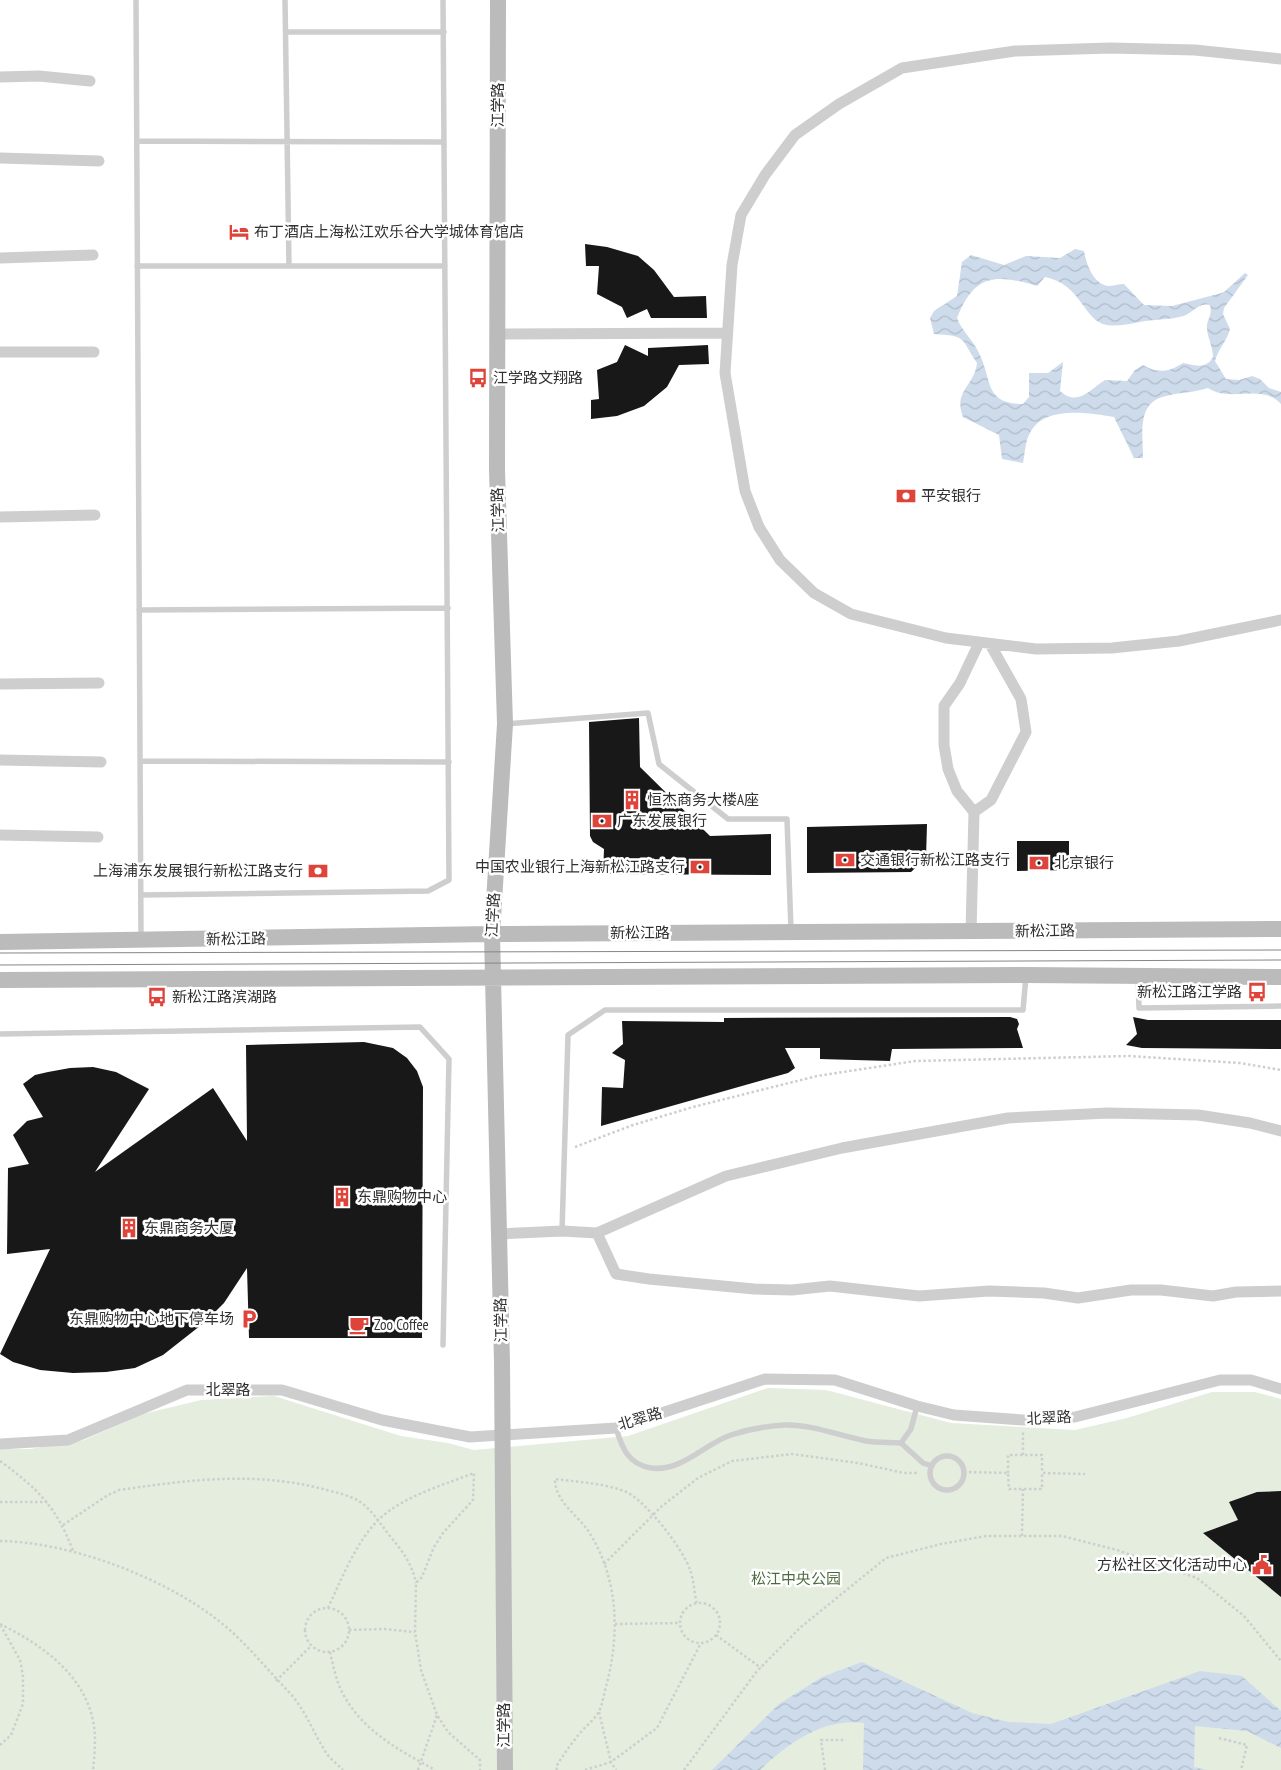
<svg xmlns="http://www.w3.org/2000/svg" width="1281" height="1770" font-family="'PT Sans Narrow','Noto Sans SC',sans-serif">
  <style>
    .park { fill: #e5eddf }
    .water { fill: url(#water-waves); fill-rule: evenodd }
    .building { fill: #181818 }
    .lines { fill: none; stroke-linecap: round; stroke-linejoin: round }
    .path { stroke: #cecece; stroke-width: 2.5; stroke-dasharray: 2.5 2.5; stroke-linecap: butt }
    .service { stroke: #cecece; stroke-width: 5.5 }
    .minor { stroke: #cecece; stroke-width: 11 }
    .secondary { stroke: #bbb; stroke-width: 16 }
    .tram { stroke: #868686; stroke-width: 1 }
    .labels { text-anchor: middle; stroke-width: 5; stroke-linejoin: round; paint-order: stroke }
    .street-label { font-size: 15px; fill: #313131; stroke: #fff }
    .poi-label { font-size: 15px; fill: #313131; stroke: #fff; text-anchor: start }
    .park-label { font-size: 15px; fill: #4e6b3f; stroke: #fff }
  </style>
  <defs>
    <pattern id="water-waves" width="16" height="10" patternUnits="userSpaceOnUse" patternTransform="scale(1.25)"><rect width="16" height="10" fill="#cddbeb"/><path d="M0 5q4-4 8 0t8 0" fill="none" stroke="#b0bcca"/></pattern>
  </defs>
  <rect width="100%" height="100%" fill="#fff"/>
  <path class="park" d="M768,1388L826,1390L951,1423L1075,1430L1127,1418L1212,1392H1255L1281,1399V1770H0V1449H30L84,1440L143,1414L201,1400L274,1396L401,1436L448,1443L474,1450L628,1436Z"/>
  <path class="water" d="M1075,249L1084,251C1086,263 1093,284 1108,286C1113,286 1119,284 1124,284L1144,305L1172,306L1218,294L1224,292L1245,273L1248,275L1224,308L1223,314L1230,329C1227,341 1218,349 1215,361L1226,379L1239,380L1252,376L1260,379L1269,388L1281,392V404C1262,383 1230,403 1208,388C1193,393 1180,392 1166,396C1136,402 1143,435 1143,458H1134L1114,417C1089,413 1044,405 1030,433C1025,441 1025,454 1023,463L1002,459L999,435L963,417C953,391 974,387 977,363C960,338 968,336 934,334L930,318L934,311L957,296L962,262L971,255L1004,265L1026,256L1060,258ZM1045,277C1082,284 1083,321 1107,325C1120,327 1132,323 1145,321C1158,319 1170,320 1183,316C1194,313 1197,302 1210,305C1213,316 1206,320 1207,329C1208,339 1213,347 1213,357C1206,370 1194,365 1183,363C1169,372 1158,374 1143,365L1135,370L1127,381L1105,380C1089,390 1078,407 1060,391L1063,362L1048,373H1029V397L1023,404C983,404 993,379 978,351C972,339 962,331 957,318C974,275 994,273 1037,286Z
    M862,1662L972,1713L1008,1722L1051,1724L1200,1671L1242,1676L1281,1711V1748L1247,1731L1195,1726L1194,1767L1207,1770H863L864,1723C822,1718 789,1743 760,1770H712L779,1704L822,1677Z"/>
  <path class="building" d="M585,244L607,247L638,256L654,270L674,297L706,296L707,318H651L647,309L627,318L622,307L597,294L599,266H586Z
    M625,345L648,356V348L708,345L709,364L679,365L667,387L644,406L617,416L591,419V400L599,399L597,370L617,362Z
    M639,718L640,767L710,836L771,834V875L603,874L604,849L593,842L590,836L589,722Z
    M927,824L926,858L911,872L807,873V827Z
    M1017,841H1069V870L1017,871Z
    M1010,1017L1017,1019L1019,1024L1017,1029L1023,1048L892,1049L890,1061L820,1059V1048H785L795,1068L788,1073L601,1126L602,1087L623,1088L625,1060L612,1053L623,1044L622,1021L724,1022V1018Z
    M1133,1017L1148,1020H1281V1049L1142,1048L1126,1045L1137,1034Z
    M364,1042L393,1048L407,1058L417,1071L423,1087L422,1338H249L247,1268L224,1303L205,1322L163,1355L135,1368L106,1372L73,1373L40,1370L13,1362L0,1354L50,1249L7,1254L8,1168L29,1164L13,1135L27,1121L43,1117L23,1084L35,1075L48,1072L70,1068L93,1067L116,1072L149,1089L95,1172L213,1088L247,1141L246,1045Z
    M1281,1491V1597L1203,1533L1238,1520L1229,1502L1257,1492Z"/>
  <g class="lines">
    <path class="path" d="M575,1147L633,1125L693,1107L817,1076L915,1061L1129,1056L1240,1063L1281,1070
      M1023,1455V1432
      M0,1461C38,1489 56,1506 73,1551
      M964,1472L1008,1473L1009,1489H1042V1473L1085,1474
      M1008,1473V1455H1042V1473
      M0,1502H48
      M63,1525L108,1495L119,1490C188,1480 254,1471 323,1489C334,1492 349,1495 359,1501C371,1509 380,1523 389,1535C402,1550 412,1564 416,1583
      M1022,1536L1023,1489
      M0,1541C69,1542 160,1576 215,1618C242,1638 264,1666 287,1690C304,1707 312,1730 325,1751C329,1758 337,1764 343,1770
      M604,1564L662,1506L698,1478L732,1461L792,1454L858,1463L904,1473H919
      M680 1623a20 20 0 1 1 40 0a20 20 0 1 1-40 0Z
      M328,1608C343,1576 360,1531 389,1511C414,1493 446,1484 474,1473L473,1500L443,1533L434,1547L422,1577L416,1583L415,1632L421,1670L437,1715L448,1732L480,1760V1770
      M305 1630a22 22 0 1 1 44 0a22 22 0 1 1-44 0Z
      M0,1624C47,1647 94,1682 95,1739C95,1749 94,1760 93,1770
      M615,1624L680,1623
      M349,1630L385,1629L415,1632
      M716,1635L761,1668
      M330,1652C333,1665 336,1680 342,1692C362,1731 399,1750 435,1770
      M276,1681L311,1646
      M599,1712L611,1762L616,1770
      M1219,1738L1247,1745L1241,1770
      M0,1745L11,1735L23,1704V1676L20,1660L1,1626
      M418,1770L437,1715
      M557,1770L556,1767C563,1755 571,1744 580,1733C586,1726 594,1720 598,1713C603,1705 604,1692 607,1683C620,1632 618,1578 589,1532C577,1514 555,1502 555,1479C578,1482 602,1483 624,1491C644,1498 684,1550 690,1570C694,1580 694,1593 697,1604
      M585,1770L611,1762L657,1728L701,1643
      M684,1770L757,1671L801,1627L886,1558L941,1544L986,1536H1062L1117,1550L1197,1578L1244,1616L1281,1661
      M825,1770L821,1740H846"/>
    <path class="service" d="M136,0L141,939
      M285,0L289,266
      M286,32H444
      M137,141L444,142
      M137,266H445
      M139,610L448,608
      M506,724L648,713L659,764L728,819H787L791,930
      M140,761L449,762
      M141,895L428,891L449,880L443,0
      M1138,977L1139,1008L1281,1006
      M0,1034L420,1027L449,1059L443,1345
      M562,1231L568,1035L605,1010H1023L1026,976
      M616,1428C622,1448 628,1464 651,1468C682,1472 704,1444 731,1435C746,1430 768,1426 784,1425C811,1424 840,1436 866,1441C878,1443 890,1442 901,1443L911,1429L917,1406
      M901,1443L923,1463L932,1466
      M930 1473a17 17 0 1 1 34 0a17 17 0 1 1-34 0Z"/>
    <path class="minor" d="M1281,59L1195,50L1110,48L1015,51L902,68L839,104L795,135L765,175L741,215L732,265L725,373L745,491L759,527L780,560L814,593L851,614L946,638L1036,649L1112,648L1179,641L1281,620
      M0,77L39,76L90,81
      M0,158L99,161
      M0,258L93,255
      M497,334L727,333
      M0,352H94
      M0,517L95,515
      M0,684L99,683
      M0,760L101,762
      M974,812L957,791L948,769L944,745V706L960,683L979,643
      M0,835L98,837
      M971,932L974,812L991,800L1026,732L1021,699L990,644
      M597,1233L616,1274L649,1279L754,1289L792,1290L830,1286L919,1296L989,1291L1044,1293L1078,1298L1131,1290H1161L1213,1296L1236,1292L1281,1291
      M499,1234L562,1231L597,1233L726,1176L842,1148L1008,1118L1108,1113L1198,1115L1250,1123L1281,1131
      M0,1444L68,1440L187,1390H282L382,1420L470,1437L616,1428L765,1379L835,1380L917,1406L954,1415L1023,1420L1075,1417L1220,1380H1251L1281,1389"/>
    <path class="secondary" d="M498,0L497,470L505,724L492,934L502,1363L505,1770
      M0,942L492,934L1281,929
      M0,980L1026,975L1281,977"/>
    <path class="tram" d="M0,953L1281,950
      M0,965L1281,960"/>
  </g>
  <defs>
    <symbol id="hotel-bare" viewBox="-9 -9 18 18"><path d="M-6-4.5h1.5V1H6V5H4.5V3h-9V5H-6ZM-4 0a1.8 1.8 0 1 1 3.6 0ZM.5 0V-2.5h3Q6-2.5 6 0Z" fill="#df443b" stroke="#fff" stroke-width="2.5" paint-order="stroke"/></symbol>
    <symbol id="bus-bare" viewBox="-9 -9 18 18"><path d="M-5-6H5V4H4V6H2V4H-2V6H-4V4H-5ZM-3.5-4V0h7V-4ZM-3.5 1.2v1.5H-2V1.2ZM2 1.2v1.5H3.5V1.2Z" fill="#df443b" stroke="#fff" stroke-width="2.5" paint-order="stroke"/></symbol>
    <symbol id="bank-bare" viewBox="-9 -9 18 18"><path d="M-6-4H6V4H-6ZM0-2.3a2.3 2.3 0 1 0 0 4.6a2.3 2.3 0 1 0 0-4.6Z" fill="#df443b" stroke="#fff" stroke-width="2.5" paint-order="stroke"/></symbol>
    <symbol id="building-bare" viewBox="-9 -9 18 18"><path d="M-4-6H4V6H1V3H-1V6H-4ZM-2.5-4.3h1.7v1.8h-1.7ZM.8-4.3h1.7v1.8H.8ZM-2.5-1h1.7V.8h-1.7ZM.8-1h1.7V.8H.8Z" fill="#df443b" stroke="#fff" stroke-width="2.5" paint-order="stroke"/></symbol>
    <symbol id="parking-bare" viewBox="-9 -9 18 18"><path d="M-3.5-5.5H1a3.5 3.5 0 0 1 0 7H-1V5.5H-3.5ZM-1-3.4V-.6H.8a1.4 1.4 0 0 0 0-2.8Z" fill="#df443b" stroke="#fff" stroke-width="2.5" paint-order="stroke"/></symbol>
    <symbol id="cafe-bare" viewBox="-9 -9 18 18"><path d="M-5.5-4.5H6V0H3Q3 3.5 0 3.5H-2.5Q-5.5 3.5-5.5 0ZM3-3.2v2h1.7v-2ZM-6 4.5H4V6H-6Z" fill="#df443b" stroke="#fff" stroke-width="2.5" paint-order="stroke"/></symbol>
    <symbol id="civic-bare" viewBox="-9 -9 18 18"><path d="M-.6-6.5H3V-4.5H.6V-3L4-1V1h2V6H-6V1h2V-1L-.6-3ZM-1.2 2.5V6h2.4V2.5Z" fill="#df443b" stroke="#fff" stroke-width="2.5" paint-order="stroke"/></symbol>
  </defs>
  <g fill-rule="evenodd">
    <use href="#hotel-bare" x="225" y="218" width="28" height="28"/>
    <use href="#bus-bare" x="464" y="364" width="28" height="28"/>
    <use href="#bank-bare" x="892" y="482" width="28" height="28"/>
    <use href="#building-bare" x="618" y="786" width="28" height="28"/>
    <use href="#bank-bare" x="588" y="807" width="28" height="28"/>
    <use href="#bank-bare" x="831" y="846" width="28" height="28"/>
    <use href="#bank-bare" x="1025" y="849" width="28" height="28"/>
    <use href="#bank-bare" x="686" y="853" width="28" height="28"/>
    <use href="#bank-bare" x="304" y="857" width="28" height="28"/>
    <use href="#bus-bare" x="1243" y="978" width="28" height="28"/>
    <use href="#bus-bare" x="143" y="983" width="28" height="28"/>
    <use href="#building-bare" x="328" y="1183" width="28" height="28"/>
    <use href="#building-bare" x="115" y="1214" width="28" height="28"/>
    <use href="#parking-bare" x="235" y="1305" width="28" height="28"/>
    <use href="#cafe-bare" x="345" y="1311" width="28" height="28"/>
    <use href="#civic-bare" x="1248" y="1551" width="28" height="28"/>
  </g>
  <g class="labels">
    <g class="street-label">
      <text transform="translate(498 105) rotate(-90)" y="5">江学路</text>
      <text transform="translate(498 510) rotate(-92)" y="5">江学路</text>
      <text transform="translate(493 915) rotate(-87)" y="5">江学路</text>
      <text transform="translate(1045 931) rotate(-1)" y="5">新松江路</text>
      <text x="640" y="938">新松江路</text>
      <text transform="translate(236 939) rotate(-1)" y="5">新松江路</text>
      <text transform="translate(501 1320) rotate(-91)" y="5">江学路</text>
      <text x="228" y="1395">北翠路</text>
      <text transform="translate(1049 1418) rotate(-3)" y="5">北翠路</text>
      <text transform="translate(640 1419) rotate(-17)" y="5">北翠路</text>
      <text transform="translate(504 1725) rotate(-90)" y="5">江学路</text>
    </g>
    <g class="poi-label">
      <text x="254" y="237">布丁酒店上海松江欢乐谷大学城体育馆店</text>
      <text x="493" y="383">江学路文翔路</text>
      <text x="921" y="501">平安银行</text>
      <text x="647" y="805">恒杰商务大楼A座</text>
      <text x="617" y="826">广东发展银行</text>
      <text x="860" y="865">交通银行新松江路支行</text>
      <text x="1054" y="868">北京银行</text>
      <text x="685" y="872" text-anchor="end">中国农业银行上海新松江路支行</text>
      <text x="303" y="876" text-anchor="end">上海浦东发展银行新松江路支行</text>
      <text x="1242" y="997" text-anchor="end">新松江路江学路</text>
      <text x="172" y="1002">新松江路滨湖路</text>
      <text x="357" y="1202">东鼎购物中心</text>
      <text x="144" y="1233">东鼎商务大厦</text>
      <text x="234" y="1324" text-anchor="end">东鼎购物中心地下停车场</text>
      <text x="374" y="1330">Zoo Coffee</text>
      <text x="1247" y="1570" text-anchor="end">方松社区文化活动中心</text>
    </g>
    <g class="park-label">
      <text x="796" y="1584">松江中央公园</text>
    </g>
  </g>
</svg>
